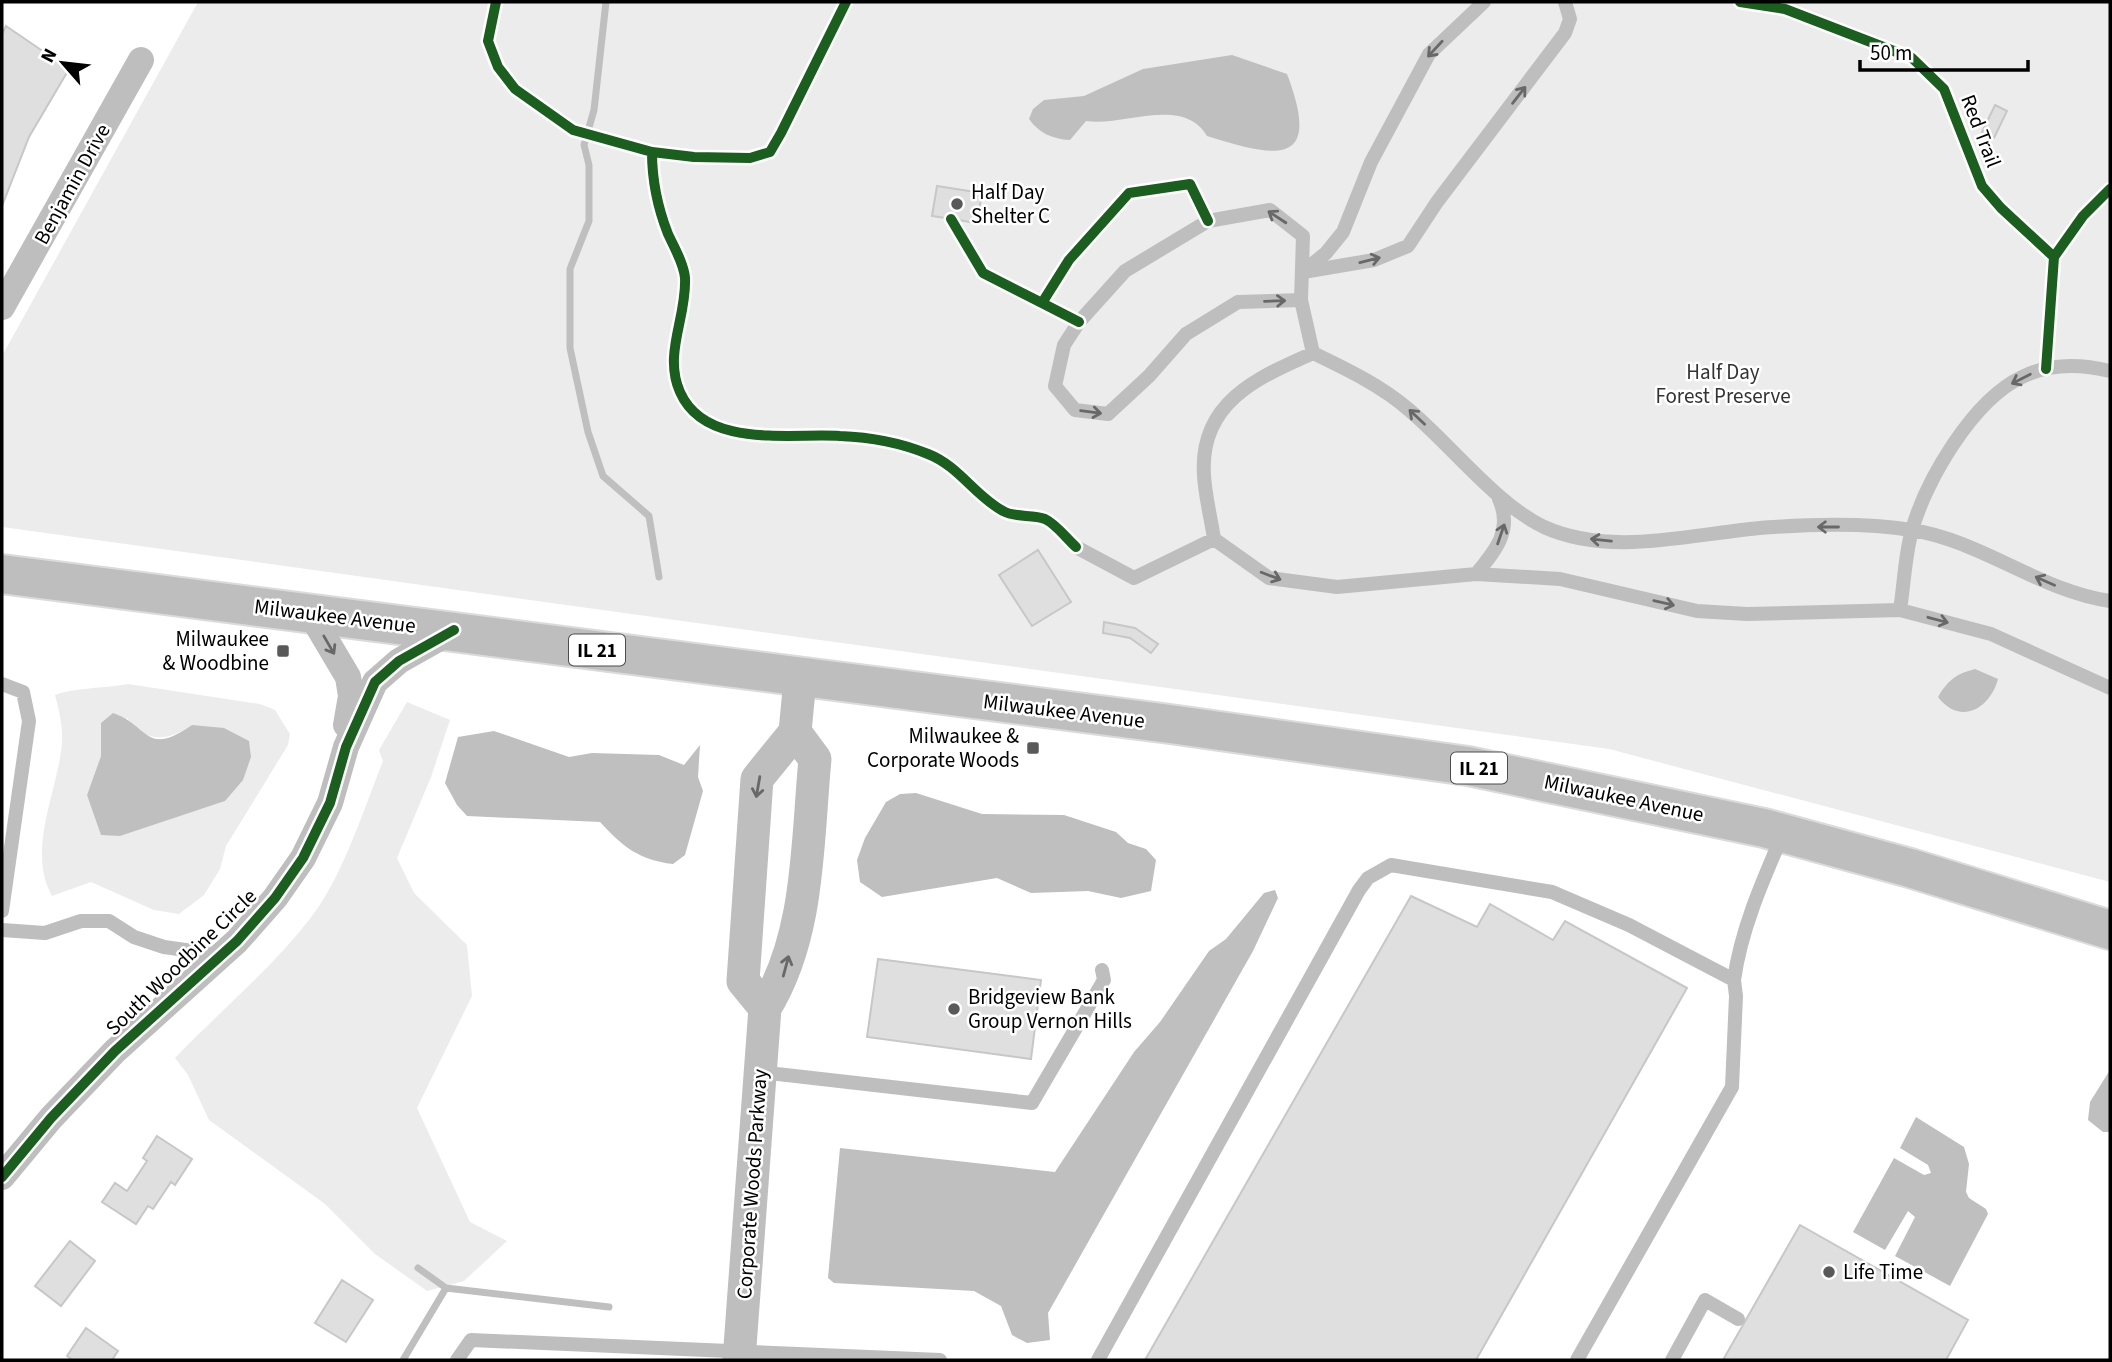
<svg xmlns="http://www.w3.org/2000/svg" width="2112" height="1362" font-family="'Source Sans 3',sans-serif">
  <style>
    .green { fill: #ececec; fill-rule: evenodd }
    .water { fill: #bfbfbf }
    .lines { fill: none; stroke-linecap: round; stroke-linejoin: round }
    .stream { stroke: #bfbfbf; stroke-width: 7 }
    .building { fill: #dfdfdf; stroke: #c7c7c7; stroke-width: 2 }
    .primary-casing { stroke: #dbdbdb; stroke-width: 42 }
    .service { stroke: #bebebe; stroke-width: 14 }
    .minor { stroke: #bebebe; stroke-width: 26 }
    .tertiary { stroke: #bebebe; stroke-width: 33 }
    .primary { stroke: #bebebe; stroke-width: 38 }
    .cycleway-casing { stroke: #fff; stroke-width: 15 }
    .cycleway { stroke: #1b5e20; stroke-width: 10 }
    .oneway { stroke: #686868 }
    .poi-dot { fill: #595959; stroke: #fff; stroke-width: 2.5 }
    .labels { text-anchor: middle; stroke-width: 5; stroke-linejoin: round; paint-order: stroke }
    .shield { fill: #fff; stroke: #4c4c4c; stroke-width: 2 }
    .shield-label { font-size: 19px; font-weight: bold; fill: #000 }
    .street-label { font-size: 21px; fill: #000; stroke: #fff }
    .poi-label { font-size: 21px; fill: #000; stroke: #fff; text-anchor: start }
    .park-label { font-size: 21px; fill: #333; stroke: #fff }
  </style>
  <rect width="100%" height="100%" fill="#fff"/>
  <path class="green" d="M198,2H2110V882L1609,749L2,527V356Z
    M128,684L260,704L275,710L290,734L288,745L226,846L220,869L204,895L179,914L154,910L91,882L52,896C26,850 58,791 62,743C63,727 59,710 55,695C71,688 107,688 128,684ZM127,718C146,743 167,742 192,725L225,801L119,836L87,795L101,756Z
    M407,702L450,720L431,777L397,858L414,893L467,945L472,996L417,1108L470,1222L507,1241L464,1281L427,1291L375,1254L325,1204L209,1120L188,1075L175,1058C219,1012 270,970 309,920C342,879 363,811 383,761L379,750Z"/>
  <path class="water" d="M1232,55L1287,74C1322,166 1279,159 1207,136C1183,95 1123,127 1086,121L1070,140C1052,139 1039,133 1029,119L1033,109L1044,100L1084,96L1143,69Z
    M1975,669L1998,679C1990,709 1960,726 1938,697C1948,680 1956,674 1975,669Z
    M113,713C149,725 145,758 192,725L224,728L249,741L251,757L243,780L225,801L120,836L101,835L87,795L101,756V723Z
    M494,731L569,757L592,753L659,755L684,765L700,745L698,777L703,791L685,855L673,864C639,860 623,847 600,822L467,816L457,805L445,783L458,737Z
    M916,793L982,814L1064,815L1116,832L1128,843L1146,849L1156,860L1151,891L1121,898L1088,891L1031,893L997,878L882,897L860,882L857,860L865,838L886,802L900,794Z
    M1275,890L1278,898L1253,951L1048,1313L1050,1340L1027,1343L1012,1335L1001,1306L974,1291L834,1283L828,1278L840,1148L1055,1172L1134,1052L1160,1022L1209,951L1226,939L1264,893Z
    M2110,1070V1132H2103L2088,1120L2090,1102Z
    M1916,1117L1964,1147L1969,1164L1966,1192L1969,1198L1986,1209L1988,1214L1950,1286L1895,1256L1915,1217L1908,1211L1885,1250L1853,1232L1894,1158L1924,1175L1931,1173L1928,1165L1900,1148Z"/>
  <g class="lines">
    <path class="stream" d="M606,2L594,110L584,145L589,165V221L570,269V348L588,432L603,476L649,516L659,577
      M418,1268L446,1288L609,1307
      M403,1360L446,1288"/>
  </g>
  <path class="building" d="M6,26L69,69L29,137L2,206V34Z
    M1995,105L2007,111L1994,138L1982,132Z
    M937,186L982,193L977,223L932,216Z
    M1038,550L1071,602L1032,626L999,575Z
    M1104,622L1135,628L1158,644L1151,653L1130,638L1103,633Z
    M1411,896L1477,927L1490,904L1553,940L1565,921L1687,988L1476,1360H1145Z
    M878,959L1041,980L1031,1059L867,1037Z
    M157,1136L192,1159L175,1185L171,1182L153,1209L148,1206L136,1224L102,1202L115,1183L127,1191L147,1161L143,1158Z
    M1800,1225L1968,1320L1946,1360H1723Z
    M70,1241L95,1261L61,1306L35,1286Z
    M342,1280L373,1300L346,1342L315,1323Z
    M86,1328L118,1351L112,1360H73L67,1356Z"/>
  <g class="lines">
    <defs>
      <path id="primary" d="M2,574L1170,724L1468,766L1764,828L1910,868L2110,930"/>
    </defs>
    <use href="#primary" class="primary-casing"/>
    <path class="service" d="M1305,270L1326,253L1343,232L1371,162L1429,54L1484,2
      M1303,272L1374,260L1408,246L1437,202L1565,33L1570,19L1565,2
      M1301,300L1238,302L1186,334L1149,376L1108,414L1075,410L1055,386L1064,345L1079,322L1125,271L1208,221L1270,210L1303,236L1301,300L1313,353
      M1076,547L1134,578L1214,539
      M1476,574C1496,550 1513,530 1499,499
      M2110,601C2040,591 1982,541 1912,530C1868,523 1818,524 1774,527C1700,531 1615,559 1544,527C1496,504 1450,444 1408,409C1380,385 1346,369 1313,353C1259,377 1199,402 1204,475C1205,496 1211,518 1214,539L1269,578L1337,587L1476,574L1560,579L1697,611L1747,614L1900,610L1991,634L2110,688
      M1900,610C1904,584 1905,555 1912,530C1926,480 1973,400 2022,377C2050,363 2081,364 2110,371
      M2,684L23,692L29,721L2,911
      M2,930L45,933L81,921H109L134,937L164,947L221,955
      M1734,980C1741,930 1762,882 1782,836
      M760,1072L1032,1103L1104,980L1102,970
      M457,1360L471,1340L940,1360
      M1098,1360L1359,890L1368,878L1391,865L1552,892L1629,925L1734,980L1736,996L1732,1087L1577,1360
      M1672,1360L1705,1300L1738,1319"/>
    <path class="minor" d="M2,307L141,60
      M310,613L348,677L351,696L346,725
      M2,1177L51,1118L115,1051L237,941L275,898L303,858L330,803L346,747L375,682L399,661L454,630"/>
    <path class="tertiary" d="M795,732L815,759C807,842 810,935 765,1008L743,981L757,779L795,732L800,679
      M739,1360L765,1008"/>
    <use href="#primary" class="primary"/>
    <defs>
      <path id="cycleway" d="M496,2L488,41L498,67L515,89L573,130L652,152L694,157L750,158L770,152L781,133L846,2
        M1740,2L1785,9L1912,58L1944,89L1982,186L2001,208L2054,257
        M652,152C652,181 657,206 668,234C674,247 684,264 685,278C687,317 663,354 680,392C705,449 790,433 840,436C868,437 901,443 928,454C959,466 975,496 1003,511C1015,518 1032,514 1045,519C1056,524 1067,539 1076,547
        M951,219L983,273L1042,303
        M1079,322L1042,303L1069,260L1129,193L1190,184L1208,221
        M2046,369L2054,257L2083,216L2110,189
        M2,1177L51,1118L115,1051L237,941L275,898L303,858L330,803L346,747L375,682L399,661L454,630"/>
    </defs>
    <use href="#cycleway" class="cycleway-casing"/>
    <use href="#cycleway" class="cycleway"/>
  </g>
  <defs><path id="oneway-shaft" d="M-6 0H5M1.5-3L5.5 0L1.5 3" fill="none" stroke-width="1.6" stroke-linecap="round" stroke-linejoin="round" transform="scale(1.75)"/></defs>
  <g class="oneway">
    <use href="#oneway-shaft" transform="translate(1435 49) rotate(133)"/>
    <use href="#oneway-shaft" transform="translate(1519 95) rotate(-52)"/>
    <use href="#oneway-shaft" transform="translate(1277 217) rotate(-147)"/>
    <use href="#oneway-shaft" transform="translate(1370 260) rotate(-14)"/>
    <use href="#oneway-shaft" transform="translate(1275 301) rotate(-2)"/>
    <use href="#oneway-shaft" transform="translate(2021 379) rotate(153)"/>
    <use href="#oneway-shaft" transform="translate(1091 412) rotate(7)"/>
    <use href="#oneway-shaft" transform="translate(1417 417) rotate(-137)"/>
    <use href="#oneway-shaft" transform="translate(1828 527) rotate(180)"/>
    <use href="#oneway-shaft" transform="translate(1501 534) rotate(-71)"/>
    <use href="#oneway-shaft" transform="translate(1601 540) rotate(-174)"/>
    <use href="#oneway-shaft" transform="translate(1271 576) rotate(21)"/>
    <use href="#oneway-shaft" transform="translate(2045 581) rotate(-156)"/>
    <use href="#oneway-shaft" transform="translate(1664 603) rotate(13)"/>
    <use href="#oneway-shaft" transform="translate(1938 620) rotate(15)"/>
    <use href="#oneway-shaft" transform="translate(329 645) rotate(60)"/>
    <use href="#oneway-shaft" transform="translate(758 787) rotate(100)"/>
    <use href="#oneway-shaft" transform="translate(786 966) rotate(-75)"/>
  </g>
  <g class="poi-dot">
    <circle cx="957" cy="204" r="7"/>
    <rect x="276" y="644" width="14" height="14" rx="3.5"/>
    <rect x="1026" y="741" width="14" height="14" rx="3.5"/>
    <circle cx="954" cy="1009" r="7"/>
    <circle cx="1829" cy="1272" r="7"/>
  </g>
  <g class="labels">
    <g class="shield">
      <rect x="569" y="634.5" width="56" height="31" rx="5"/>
      <rect x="1451" y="752.5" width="56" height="31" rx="5"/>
    </g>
    <g class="shield-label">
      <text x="597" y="657">IL 21</text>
      <text x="1479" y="775">IL 21</text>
    </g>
    <g class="street-label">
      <text transform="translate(1981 131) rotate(69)" y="7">Red Trail</text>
      <text transform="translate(72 184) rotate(-61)" y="7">Benjamin Drive</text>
      <text transform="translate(335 616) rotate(7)" y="7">Milwaukee Avenue</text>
      <text transform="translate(1064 711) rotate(7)" y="7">Milwaukee Avenue</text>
      <text transform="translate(1624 798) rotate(12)" y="7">Milwaukee Avenue</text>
      <text transform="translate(181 962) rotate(-44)" y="7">South Woodbine Circle</text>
      <text transform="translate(752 1184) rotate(-86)" y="7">Corporate Woods Parkway</text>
    </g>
    <g class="poi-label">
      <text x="971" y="199">Half Day<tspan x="971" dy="24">Shelter C</tspan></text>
      <text x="269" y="646" text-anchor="end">Milwaukee<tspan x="269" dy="24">&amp; Woodbine</tspan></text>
      <text x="1019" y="743" text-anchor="end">Milwaukee &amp;<tspan x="1019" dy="24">Corporate Woods</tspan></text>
      <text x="968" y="1004">Bridgeview Bank<tspan x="968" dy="24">Group Vernon Hills</tspan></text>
      <text x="1843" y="1279">Life Time</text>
    </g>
    <g class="park-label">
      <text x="1723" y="379">Half Day<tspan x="1723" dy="24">Forest Preserve</tspan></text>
    </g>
  </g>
  <rect width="2112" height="1362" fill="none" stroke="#000000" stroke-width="7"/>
  <g transform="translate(63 63) rotate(298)" stroke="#ffffff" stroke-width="5" paint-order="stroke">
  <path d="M0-5L12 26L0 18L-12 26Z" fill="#000000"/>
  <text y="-10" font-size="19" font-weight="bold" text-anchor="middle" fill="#000000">N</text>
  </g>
  <path d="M1860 60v10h168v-10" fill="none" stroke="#000000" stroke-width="3.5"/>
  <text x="1870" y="60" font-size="21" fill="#000000" stroke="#ffffff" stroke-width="5" paint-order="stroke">50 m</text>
</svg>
